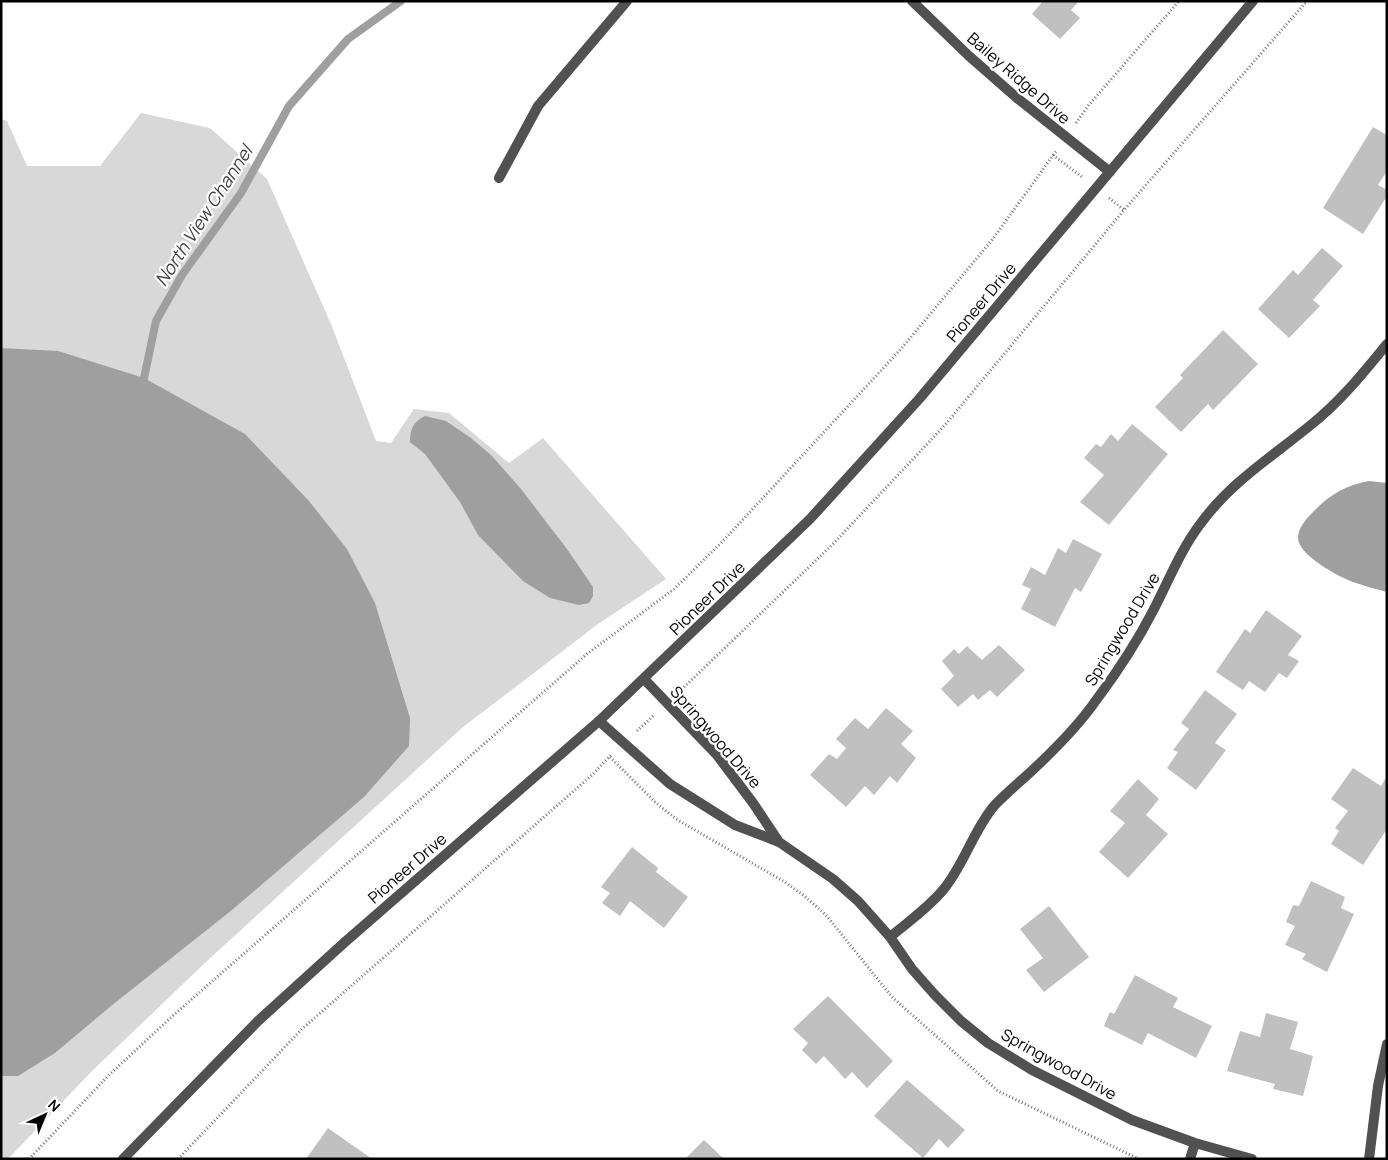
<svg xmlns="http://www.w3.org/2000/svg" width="1388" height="1160" font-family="Manrope,sans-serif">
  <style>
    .green { fill: #d8d8d8 }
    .water { fill: #9f9f9f }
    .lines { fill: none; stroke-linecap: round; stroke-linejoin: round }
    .stream { stroke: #9f9f9f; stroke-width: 8 }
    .building { fill: #c0c0c0 }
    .path { stroke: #737373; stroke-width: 3; stroke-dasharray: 1 2.5; stroke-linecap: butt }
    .minor { stroke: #515151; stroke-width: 10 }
    .tertiary { stroke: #515151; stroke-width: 10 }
    .labels { text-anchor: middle; stroke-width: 4.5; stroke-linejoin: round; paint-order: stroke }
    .street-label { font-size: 16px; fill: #000; stroke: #fff }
    .water-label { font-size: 18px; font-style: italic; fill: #404040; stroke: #fff }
  </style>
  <rect width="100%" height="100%" fill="#fff"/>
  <path class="green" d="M141,113L210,128L267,179L331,324L376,441L391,443L414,409L449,413L509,463L543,438L666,579L598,624L463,727L208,960L91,1072L8,1159H1V119L7,121L27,166H100Z"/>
  <path class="water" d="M1,348L58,351L144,378L245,434L309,501L347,549L375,603L410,718L409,746L364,797L232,910L111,1006L55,1053L18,1076H1Z
    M425,416L446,421L471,438L492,456L521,489L567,549L593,587V596L589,603L579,605L550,598L523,581L478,535L460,502L425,454L410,442C410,429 413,422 425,416Z
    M1369,481L1387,483V592C1376,589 1364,586 1353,582C1339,577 1298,555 1298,538C1298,528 1306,519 1313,512C1329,495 1346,485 1369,481Z"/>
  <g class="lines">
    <path class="stream" d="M144,378L156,321L182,275L241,193L289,106L348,39L401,1"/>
  </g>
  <path class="building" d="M1043,1H1079L1071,10L1080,18L1060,39L1032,14Z
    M1373,127L1387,135V171L1378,185L1387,190V196L1363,234L1323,208Z
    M1322,248L1343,266L1313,300L1320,306L1289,338L1258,309L1293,270L1298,275Z
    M1223,330L1258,364L1213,410L1208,404L1181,432L1155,407L1183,378L1180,375Z
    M1132,424L1168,454L1109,525L1080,502L1104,475L1084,458L1096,444L1101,447L1111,434L1118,441Z
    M1073,539L1102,554L1081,592L1075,588L1055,627L1021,609L1031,589L1022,585L1031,567L1045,575L1058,548L1066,553Z
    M1266,610L1302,636L1288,655L1299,661L1287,678L1279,673L1265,692L1249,681L1243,690L1216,672L1245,629L1250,633Z
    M999,645L1025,670L997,697L990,690L978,700L973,694L958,707L941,689L954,676L942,661L954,649L959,654L967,646L982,660Z
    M1205,690L1237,714L1215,743L1226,750L1196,790L1167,768L1178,752L1173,750L1189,729L1181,723Z
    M886,708L913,731L901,744L916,758L897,783L890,776L874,795L865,786L846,807L810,775L829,754L837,759L846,748L836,739L855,718L868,729Z
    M1353,768L1381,786L1387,776V829L1363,865L1331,844L1339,831L1335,828L1348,811L1331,799Z
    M1138,779L1159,799L1146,815L1168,834L1128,878L1099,852L1125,823L1110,811Z
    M632,847L658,868L656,872L688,897L664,928L630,901L620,916L602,903L610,893L601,887Z
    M1311,881L1345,897L1341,908L1354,914L1327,972L1302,959L1306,954L1285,945L1295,926L1286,922L1293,905L1299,906Z
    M1049,906L1089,957L1044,992L1026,970L1043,958L1020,929Z
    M1135,975L1178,998L1173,1007L1212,1026L1196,1058L1148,1033L1142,1045L1104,1026L1110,1012L1114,1014Z
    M828,996L893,1061L867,1088L852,1072L845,1079L824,1056L816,1064L802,1050L808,1043L793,1029Z
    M1266,1013L1298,1022L1290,1049L1313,1056L1303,1096L1273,1089L1275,1084L1227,1071L1240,1031L1260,1037Z
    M907,1080L965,1130L948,1148L939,1139L923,1158L874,1116Z
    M328,1128L372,1159H306Z
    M704,1140L724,1159H685Z"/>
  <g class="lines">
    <path class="path" d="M1076,123L1088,106L1179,1
      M1053,155L1082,177
      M1109,198L1124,210
      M679,692L833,544L945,425L1124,210L1307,1
      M637,731L654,715
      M610,757L655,802L676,819L783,881L802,894L826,915L892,997L998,1091L1139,1159
      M29,1159L110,1074L177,1012L587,654L674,589L723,541L901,349L992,240L1057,150
      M178,1159L302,1029L592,775L612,754"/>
    <path class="minor" d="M912,1L969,56L1017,98L1110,172
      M499,178L538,106L627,1
      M644,679L717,755L753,803L779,842
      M599,721L670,784L735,825L779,842L833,879L858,901L890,937L912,969L935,995L961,1021L988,1043L1032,1070L1132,1120L1195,1143L1252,1159
      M890,937C908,922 928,908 943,890C964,865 973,831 994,806C1008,791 1025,778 1040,763C1060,744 1081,722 1097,699C1118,671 1138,640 1154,609C1169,580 1181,549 1201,523C1231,482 1273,456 1312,424C1341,401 1364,372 1387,344
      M1190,1159L1195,1143
      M1369,1159L1378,1086L1387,1044"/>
    <path class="tertiary" d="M123,1159L258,1021L345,942L599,721L810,519L920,398L1253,1"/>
  </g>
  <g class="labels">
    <g class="street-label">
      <text transform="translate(1019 78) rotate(41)" y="6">Bailey Ridge Drive</text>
      <text transform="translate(981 302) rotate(-50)" y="6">Pioneer Drive</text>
      <text transform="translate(707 598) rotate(-44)" y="6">Pioneer Drive</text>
      <text transform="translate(1122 629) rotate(-59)" y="6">Springwood Drive</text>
      <text transform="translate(716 737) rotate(49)" y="6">Springwood Drive</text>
      <text transform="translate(407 868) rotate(-41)" y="6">Pioneer Drive</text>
      <text transform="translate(1059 1064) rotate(29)" y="6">Springwood Drive</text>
    </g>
    <g class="water-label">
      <text transform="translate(204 216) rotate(-57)" y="6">North View Channel</text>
    </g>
  </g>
  <rect width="1388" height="1160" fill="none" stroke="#000000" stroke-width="5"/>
  <g transform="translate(45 1115) rotate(44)" stroke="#ffffff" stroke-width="4" paint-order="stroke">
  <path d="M0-4L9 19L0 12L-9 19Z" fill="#000000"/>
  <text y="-8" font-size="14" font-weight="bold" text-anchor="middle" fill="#000000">N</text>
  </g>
</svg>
